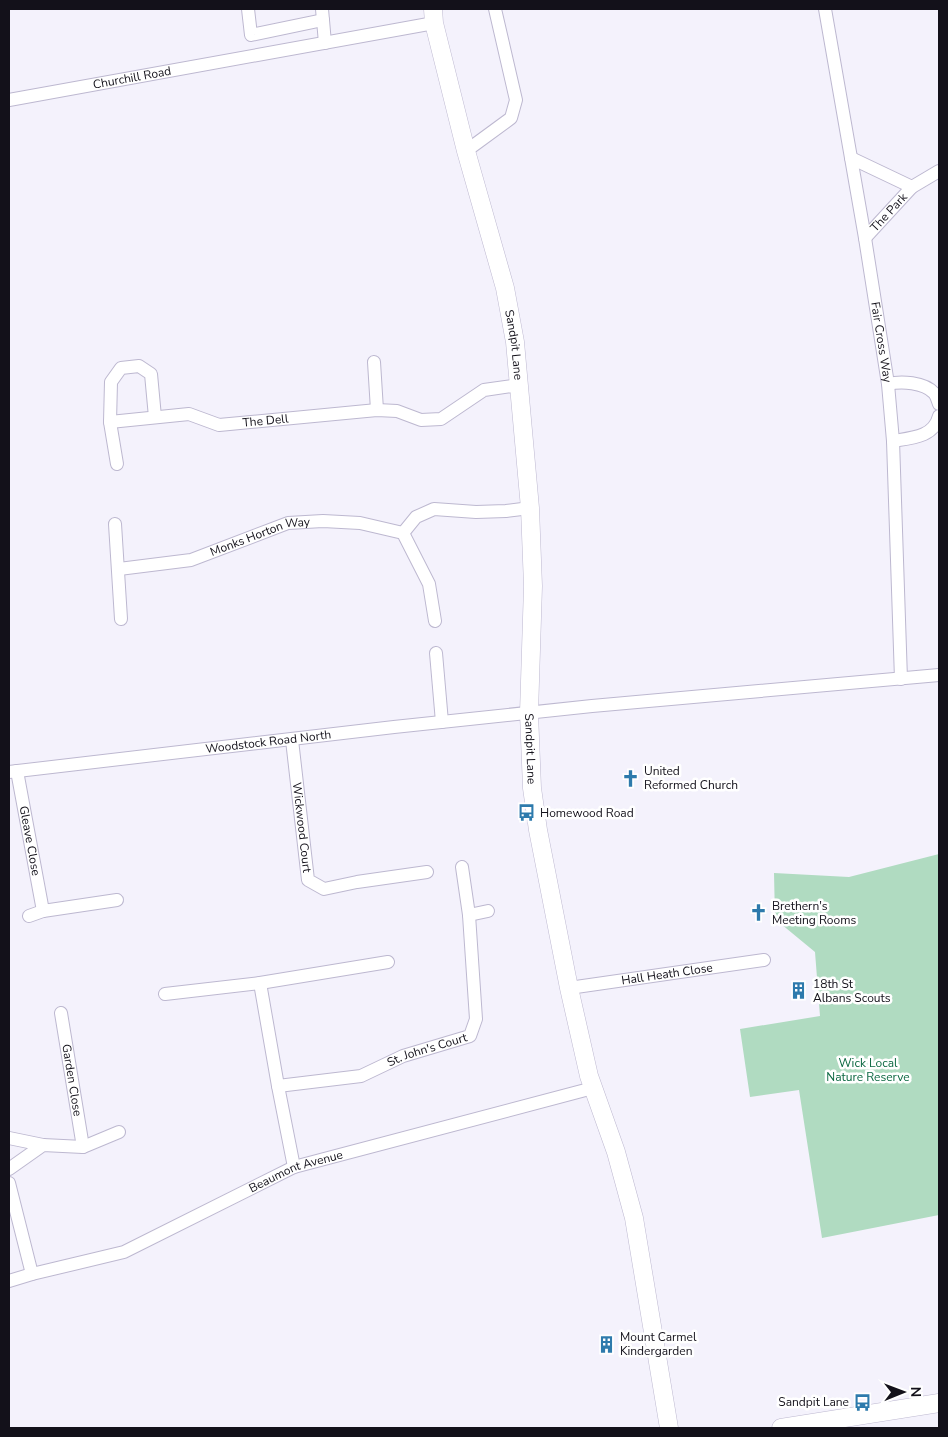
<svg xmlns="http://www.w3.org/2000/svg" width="948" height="1437" font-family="'Nunito Sans',sans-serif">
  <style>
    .green { fill: #b0dbc1 }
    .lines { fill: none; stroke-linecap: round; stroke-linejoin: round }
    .street-casing { stroke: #bdb8d0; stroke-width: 14 }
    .secondary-casing { stroke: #bdb8d0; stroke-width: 19 }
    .street { stroke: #fff; stroke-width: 12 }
    .secondary { stroke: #fff; stroke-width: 18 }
    .labels { text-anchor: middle; stroke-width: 5; stroke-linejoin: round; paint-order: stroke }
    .street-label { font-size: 12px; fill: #13111a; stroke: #fff }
    .poi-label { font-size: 12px; fill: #13111a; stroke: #fff; text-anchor: start }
    .park-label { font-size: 12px; fill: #0b6841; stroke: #fff }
  </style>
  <rect width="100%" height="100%" fill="#f4f2fc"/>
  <path class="green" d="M939,854V1215L822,1238L799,1090L750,1097L740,1029L820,1016L815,952L775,919L774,873L849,877Z"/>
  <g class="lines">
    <defs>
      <g id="street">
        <path d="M248,9L251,35L323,20"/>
        <path d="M322,9L325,43"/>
        <path id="s1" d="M825,9L865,238L888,384L893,441L901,679"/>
        <path id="s2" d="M9,100L434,23"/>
        <path d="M466,151L511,118L516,100L495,9"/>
        <path d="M851,158L912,187L939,171"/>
        <path id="s3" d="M865,238L912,187"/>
        <path d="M374,362L377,410"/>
        <path d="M888,384C901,381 924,382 934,393C936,395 938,401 939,404"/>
        <path id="s4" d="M110,422L189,414L219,425L377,410L397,411L421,420L441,419L484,390L519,385"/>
        <path d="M893,441C912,438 934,437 939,416"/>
        <path d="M117,464L110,422L111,382L121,368L139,366L151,374L155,417"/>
        <path d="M115,524L121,619"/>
        <path d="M403,533L416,517L434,509L476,512L506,511L530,508"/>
        <path id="s5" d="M119,569L191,560L288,523L323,521L360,523L403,533L429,584L435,621"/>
        <path d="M436,653L442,722"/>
        <path id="s6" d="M292,740L308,880L324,889L357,882L427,872"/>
        <path id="s7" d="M17,771L43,911L117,900"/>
        <path id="s8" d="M9,772L394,727L592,706L939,675"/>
        <path d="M469,915L488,911"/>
        <path d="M29,916L43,911"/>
        <path d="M260,983L278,1086L294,1167"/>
        <path id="s9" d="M569,988L764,960"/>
        <path d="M165,994L260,983L388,962"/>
        <path id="s10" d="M61,1013L83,1147"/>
        <path id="s11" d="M278,1086L361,1076L403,1056L470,1036L476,1019L469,915L462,867"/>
        <path d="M9,1138L43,1145"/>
        <path d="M9,1169L43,1145L83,1147L119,1132"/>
        <path d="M9,1183L32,1274"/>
        <path id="s12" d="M9,1281L32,1274L124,1252L294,1167L593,1088"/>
      </g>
      <g id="secondary">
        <path id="s13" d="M433,9L434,23L466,151L505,288L515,342L530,508L533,586L529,713L532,788L538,830L569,988L589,1076L616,1152L634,1218L669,1428"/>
        <path d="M781,1428L939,1403"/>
      </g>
    </defs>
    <use href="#street" class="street-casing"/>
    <use href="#secondary" class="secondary-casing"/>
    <use href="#street" class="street"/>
    <use href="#secondary" class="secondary"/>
  </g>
  <defs>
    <symbol id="church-bare" viewBox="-9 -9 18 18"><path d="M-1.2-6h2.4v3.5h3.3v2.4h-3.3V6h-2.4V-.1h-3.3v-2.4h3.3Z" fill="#2d7aac" stroke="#fff" stroke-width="2.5" paint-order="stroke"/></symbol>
    <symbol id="bus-bare" viewBox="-9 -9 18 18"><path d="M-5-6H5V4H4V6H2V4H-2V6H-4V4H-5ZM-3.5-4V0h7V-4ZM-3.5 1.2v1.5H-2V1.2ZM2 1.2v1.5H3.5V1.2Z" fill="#2d7aac" stroke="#fff" stroke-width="2.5" paint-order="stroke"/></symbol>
    <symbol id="building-bare" viewBox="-9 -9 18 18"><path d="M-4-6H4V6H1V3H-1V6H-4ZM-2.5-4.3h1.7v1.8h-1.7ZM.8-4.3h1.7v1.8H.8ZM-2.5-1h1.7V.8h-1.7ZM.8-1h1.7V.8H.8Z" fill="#2d7aac" stroke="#fff" stroke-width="2.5" paint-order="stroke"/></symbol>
  </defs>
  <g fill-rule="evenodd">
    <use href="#church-bare" x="618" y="766" width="25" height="25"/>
    <use href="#bus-bare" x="514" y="800" width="25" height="25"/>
    <use href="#church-bare" x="746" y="900" width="25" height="25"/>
    <use href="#building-bare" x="786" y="978" width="25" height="25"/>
    <use href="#building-bare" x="594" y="1332" width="25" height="25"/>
    <use href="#bus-bare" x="850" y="1390" width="25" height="25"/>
  </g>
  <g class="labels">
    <g class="street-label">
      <text dy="4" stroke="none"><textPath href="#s2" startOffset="125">Churchill Road</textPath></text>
      <text dy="4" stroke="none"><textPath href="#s3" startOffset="35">The Park</textPath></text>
      <text dy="4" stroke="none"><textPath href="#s1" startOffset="338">Fair Cross Way</textPath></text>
      <text dy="4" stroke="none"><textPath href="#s13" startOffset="346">Sandpit Lane</textPath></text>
      <text dy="4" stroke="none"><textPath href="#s4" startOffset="158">The Dell</textPath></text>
      <text dy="4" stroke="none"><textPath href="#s5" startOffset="146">Monks Horton Way</textPath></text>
      <text dy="4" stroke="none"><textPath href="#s8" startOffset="261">Woodstock Road North</textPath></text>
      <text dy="4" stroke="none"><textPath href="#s13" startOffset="751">Sandpit Lane</textPath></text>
      <text dy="4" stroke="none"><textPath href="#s6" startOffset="88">Wickwood Court</textPath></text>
      <text dy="4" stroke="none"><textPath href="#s7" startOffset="71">Gleave Close</textPath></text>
      <text dy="4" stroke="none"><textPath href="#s9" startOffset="99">Hall Heath Close</textPath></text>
      <text dy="4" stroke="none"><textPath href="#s11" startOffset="155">St. John's Court</textPath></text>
      <text dy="4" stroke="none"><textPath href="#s10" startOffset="68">Garden Close</textPath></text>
      <text dy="4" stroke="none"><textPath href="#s12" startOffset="309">Beaumont Avenue</textPath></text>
    </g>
    <g class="poi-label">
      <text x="644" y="775">United<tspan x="644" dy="14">Reformed Church</tspan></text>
      <text x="540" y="817">Homewood Road</text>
      <text x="772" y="910">Brethern's<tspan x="772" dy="14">Meeting Rooms</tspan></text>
      <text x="813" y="988">18th St<tspan x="813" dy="14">Albans Scouts</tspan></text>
      <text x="620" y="1341">Mount Carmel<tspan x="620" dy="14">Kindergarden</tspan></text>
      <text x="849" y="1406" text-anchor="end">Sandpit Lane</text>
    </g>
    <g class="park-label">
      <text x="868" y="1067">Wick Local<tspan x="868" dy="14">Nature Reserve</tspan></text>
    </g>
  </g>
  <rect width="948" height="1437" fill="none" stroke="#13111a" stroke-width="20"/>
  <g transform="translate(903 1392) rotate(89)" stroke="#ffffff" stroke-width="4" paint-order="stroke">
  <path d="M0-4L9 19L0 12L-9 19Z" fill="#13111a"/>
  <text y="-8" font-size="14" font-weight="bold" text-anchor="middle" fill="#13111a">N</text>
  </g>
</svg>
